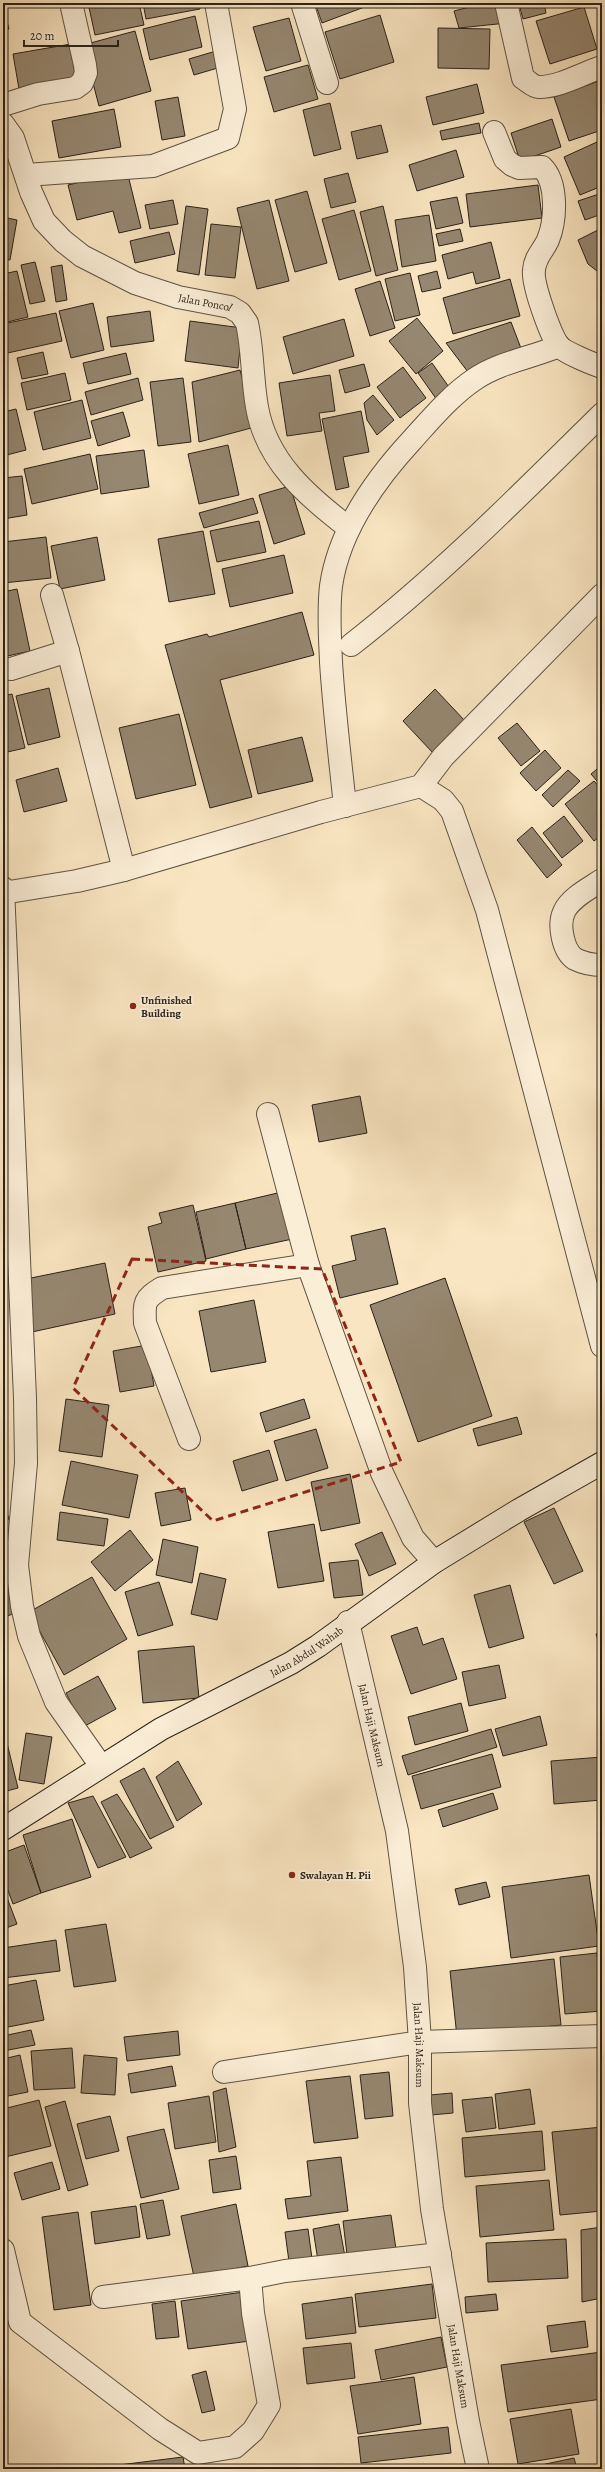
<svg xmlns="http://www.w3.org/2000/svg" width="605" height="2472" font-family="Alegreya,serif">
  <style>
    .building { fill: #968770; stroke: #2a2219 }
    .lines { fill: none; stroke-linecap: round; stroke-linejoin: round }
    .street-casing { stroke: #5e5343; stroke-width: 24 }
    .secondary-casing { stroke: #2a2219; stroke-width: 24 }
    .street { stroke: #fbeed7; stroke-width: 22 }
    .secondary { stroke: #fbeed7; stroke-width: 22 }
    .marked { fill: none; stroke: #8f2418; stroke-width: 3; stroke-dasharray: 8 5; stroke-linejoin: round }
    .poi-dot { fill: #8f2418; stroke: #fbeed7; stroke-width: 1.5 }
    .labels { text-anchor: middle; stroke-width: 4; stroke-linejoin: round; paint-order: stroke }
    .street-label { font-size: 11px; fill: #2a2219; stroke: #fbeed7 }
    .poi-label { font-size: 11px; font-weight: bold; fill: #2a2219; stroke: #fbeed7; text-anchor: start }
  </style>
  <rect width="100%" height="100%" fill="#f9e5c1"/>
  <filter id="stains"><feTurbulence type="fractalNoise" baseFrequency=".005" numOctaves="4"/><feColorMatrix values="0 0 0 0 .2 0 0 0 0 .09 0 0 0 0 .02 0 0 0 .5 -.17"/></filter>
  <radialGradient id="worn" r=".72"><stop offset=".6" stop-color="#630" stop-opacity="0"/><stop offset="1" stop-color="#630" stop-opacity=".3"/></radialGradient>
  <path class="building" d="M88,3H139L144,25L95,35Z
    M143,3H199L200,9L146,19Z
    M315,3H375L322,23Z
    M485,3H501L507,23L459,28L454,11Z
    M524,3H544L546,13L523,19L519,4Z
    M3,7L9,29L3,31Z
    M584,7L597,49L550,64L536,21Z
    M380,15L394,62L340,79L325,32Z
    M195,16L202,47L150,60L143,29Z
    M289,18L301,61L266,71L253,27Z
    M438,28L490,29L489,69L438,68Z
    M135,31L151,91L99,106L83,45Z
    M71,44L78,86L20,95L13,54Z
    M216,51L221,67L194,75L189,59Z
    M308,65L318,99L274,112L264,77Z
    M602,80V130L569,141L554,97Z
    M477,84L484,113L433,125L426,97Z
    M178,97L185,136L162,140L155,101Z
    M330,103L341,149L314,156L303,110Z
    M114,109L121,147L59,158L52,121Z
    M552,119L561,147L520,161L511,133Z
    M479,123L481,133L442,140L440,131Z
    M381,125L388,152L357,159L351,132Z
    M597,142L602,153V186L580,195L564,157Z
    M456,150L464,177L417,191L409,165Z
    M127,171L141,228L119,233L113,211L77,220L68,185Z
    M348,173L356,202L331,208L324,179Z
    M538,185L542,218L470,227L466,194Z
    M307,191L327,263L295,272L275,200Z
    M602,193V214L585,220L578,201Z
    M457,197L463,223L436,229L430,202Z
    M173,200L178,224L150,229L145,205Z
    M269,200L289,281L257,289L237,208Z
    M186,206L208,209L199,275L177,271Z
    M383,206L398,270L376,276L360,212Z
    M354,210L371,271L339,280L322,219Z
    M429,215L436,261L402,267L395,220Z
    M3,217L17,220L10,260L3,259Z
    M211,224L241,227L235,278L205,275Z
    M602,228V268L597,271L588,264L578,240Z
    M460,229L463,241L439,246L436,234Z
    M169,232L175,254L135,263L130,241Z
    M491,242L500,278L476,284L473,272L448,279L442,255Z
    M35,262L45,301L30,304L21,265Z
    M62,265L67,300L56,302L51,267Z
    M17,271L28,317L3,323V274Z
    M437,271L441,288L422,292L418,276Z
    M410,273L420,315L395,321L385,279Z
    M510,279L520,316L453,334L443,298Z
    M380,281L395,328L370,336L355,289Z
    M93,303L104,350L71,358L59,311Z
    M150,311L154,341L111,347L107,317Z
    M56,313L62,341L3,354V324Z
    M417,318L443,351L416,374L389,341Z
    M344,319L354,356L293,374L283,337Z
    M190,321L242,328L238,368L185,361Z
    M511,322L522,351L468,372L446,343Z
    M43,352L48,374L22,379L17,358Z
    M126,353L131,374L88,384L83,363Z
    M432,363L451,390L437,400L418,373Z
    M364,364L370,386L345,393L339,370Z
    M403,367L426,398L400,418L377,387Z
    M240,370L255,427L199,442L192,382Z
    M65,373L71,400L27,410L21,383Z
    M330,375L335,411L319,413L322,431L287,436L279,383Z
    M138,378L143,400L91,415L85,392Z
    M183,378L191,442L158,446L150,382Z
    M373,395L394,420L377,435L367,420L364,403Z
    M82,400L91,438L43,450L34,412Z
    M16,409L26,450L3,456V412Z
    M361,411L369,452L343,457L349,487L336,490L322,419Z
    M123,412L130,436L98,446L91,421Z
    M228,445L239,495L199,504L188,454Z
    M144,450L149,487L101,494L96,456Z
    M90,454L98,489L32,504L24,469Z
    M22,476L27,515L3,519V478Z
    M290,486L305,534L274,544L259,495Z
    M253,498L258,513L204,528L199,513Z
    M259,521L266,552L217,562L210,531Z
    M203,531L215,594L169,602L158,539Z
    M46,537L51,578L3,583V542Z
    M97,537L105,580L60,589L51,546Z
    M284,555L293,593L230,607L222,569Z
    M17,589L30,651L3,657V592Z
    M302,612L314,655L220,680L252,797L210,808L165,645L207,634L209,637Z
    M49,688L60,737L28,745L16,696Z
    M435,689L466,722L433,753L403,721Z
    M12,694L25,748L3,753V696Z
    M179,714L196,785L136,799L119,728Z
    M517,723L540,751L521,766L498,738Z
    M302,737L313,781L258,794L248,750Z
    M545,750L561,768L536,791L520,773Z
    M602,765V787L591,774Z
    M58,768L67,801L24,812L16,780Z
    M568,770L580,781L553,807L542,795Z
    M594,781L602,790V835L594,841L565,804Z
    M564,816L583,841L562,858L543,833Z
    M532,827L562,865L547,878L517,840Z
    M360,1096L367,1133L319,1142L312,1105Z
    M286,1191L297,1238L246,1249L235,1203Z
    M235,1203L246,1249L206,1259L196,1212Z
    M193,1205L206,1261L158,1272L148,1227L162,1223L159,1213Z
    M385,1228L398,1284L340,1298L332,1266L356,1260L351,1236Z
    M105,1263L115,1314L32,1332L21,1280Z
    M445,1278L492,1416L418,1442L370,1305Z
    M254,1300L266,1362L211,1372L199,1311Z
    M147,1345L154,1386L120,1392L113,1351Z
    M66,1399L109,1405L102,1457L59,1451Z
    M304,1399L310,1418L266,1432L260,1413Z
    M517,1417L522,1434L478,1446L473,1429Z
    M316,1429L328,1468L286,1481L274,1441Z
    M269,1450L278,1480L242,1491L233,1461Z
    M71,1461L138,1475L129,1518L62,1505Z
    M350,1474L360,1523L321,1531L311,1482Z
    M185,1488L191,1520L161,1526L155,1493Z
    M3,1502L9,1519L3,1521Z
    M554,1508L583,1571L554,1584L524,1522Z
    M60,1512L108,1519L104,1546L57,1540Z
    M314,1524L324,1581L278,1588L268,1532Z
    M130,1530L153,1560L115,1591L91,1562Z
    M382,1532L396,1564L369,1576L355,1544Z
    M163,1539L198,1547L192,1583L156,1575Z
    M358,1560L363,1595L334,1598L329,1563Z
    M200,1573L226,1579L217,1620L191,1614Z
    M92,1577L127,1639L64,1675L29,1612Z
    M159,1582L173,1625L138,1636L125,1592Z
    M510,1585L524,1638L489,1648L474,1595Z
    M8,1586L17,1612L3,1618V1588Z
    M417,1627L423,1645L443,1638L457,1679L411,1694L391,1636Z
    M602,1632V1653L596,1634Z
    M194,1646L199,1698L143,1703L138,1651Z
    M499,1665L506,1698L469,1706L462,1672Z
    M98,1676L116,1709L83,1727L66,1693Z
    M461,1703L468,1731L415,1745L408,1717Z
    M540,1716L547,1745L503,1756L495,1729Z
    M491,1729L497,1747L408,1775L402,1756Z
    M26,1733L52,1737L44,1784L19,1780Z
    M7,1743L18,1788L3,1792V1744Z
    M492,1754L501,1787L421,1809L412,1776Z
    M602,1757V1800L554,1804L551,1761Z
    M178,1761L202,1804L177,1821L156,1777Z
    M144,1768L174,1827L150,1839L120,1781Z
    M493,1793L498,1809L443,1827L438,1810Z
    M117,1794L152,1848L130,1858L101,1802Z
    M93,1796L126,1857L98,1868L68,1803Z
    M72,1819L91,1877L41,1893L23,1835Z
    M24,1845L41,1893L13,1904L3,1877V1853Z
    M589,1875L599,1946L511,1958L502,1887Z
    M486,1882L490,1897L459,1905L455,1889Z
    M3,1887L17,1924L3,1929Z
    M106,1924L116,1981L74,1987L65,1930Z
    M56,1940L60,1971L3,1978V1948Z
    M597,1953L602,2011L565,2014L560,1957Z
    M554,1959L561,2025L457,2037L450,1971Z
    M36,1980L44,2020L3,2028V1986Z
    M31,2030L35,2045L3,2051V2036Z
    M178,2031L180,2055L127,2061L124,2037Z
    M72,2048L75,2088L34,2090L31,2051Z
    M20,2055L28,2092L3,2097V2059Z
    M84,2055L117,2058L115,2095L81,2093Z
    M172,2066L176,2086L131,2093L128,2074Z
    M389,2072L393,2116L365,2119L360,2075Z
    M350,2076L358,2138L314,2143L306,2081Z
    M226,2088L236,2147L219,2152L213,2092Z
    M530,2089L535,2124L499,2129L495,2094Z
    M452,2093L453,2113L431,2115L430,2095Z
    M209,2096L216,2142L175,2149L168,2103Z
    M492,2097L496,2128L466,2132L462,2100Z
    M39,2100L51,2146L5,2157L3,2148V2109Z
    M65,2101L88,2185L68,2191L45,2107Z
    M110,2116L119,2151L86,2159L77,2124Z
    M602,2127V2211L560,2215L552,2132Z
    M164,2129L179,2189L141,2198L127,2137Z
    M542,2131L545,2170L465,2177L462,2138Z
    M236,2156L241,2189L213,2193L209,2160Z
    M341,2157L348,2211L288,2219L285,2199L311,2196L307,2161Z
    M52,2162L60,2189L22,2200L14,2173Z
    M549,2180L554,2230L480,2237L476,2186Z
    M163,2200L170,2235L147,2239L140,2204Z
    M236,2204L248,2266L194,2277L181,2216Z
    M136,2206L140,2237L95,2244L91,2212Z
    M78,2212L91,2305L54,2310L42,2217Z
    M391,2215L397,2256L348,2263L343,2221Z
    M339,2224L346,2262L319,2267L313,2229Z
    M602,2227V2298L582,2302L581,2230Z
    M308,2229L313,2266L290,2269L285,2232Z
    M566,2239L568,2278L488,2282L486,2243Z
    M432,2284L436,2318L359,2327L355,2294Z
    M243,2292L250,2341L188,2349L181,2301Z
    M496,2294L498,2310L466,2313L465,2297Z
    M352,2297L356,2333L306,2339L302,2304Z
    M175,2301L179,2337L156,2339L152,2304Z
    M585,2321L588,2347L551,2352L547,2326Z
    M441,2337L447,2367L381,2380L375,2350Z
    M351,2343L355,2378L307,2384L303,2348Z
    M602,2352V2399L508,2412L501,2365Z
    M206,2371L215,2410L202,2413L192,2375Z
    M414,2377L421,2424L358,2434L350,2386Z
    M571,2409L579,2454L518,2464L510,2419Z
    M448,2427L451,2453L361,2463L358,2437Z
    M183,2457L185,2469H120L119,2465Z
    M574,2458L577,2469H522Z"/>
  <g class="lines">
    <defs>
      <g id="street">
        <path d="M302,3L327,83"/>
        <path d="M506,3L523,78C528,81 533,87 539,87C560,87 583,73 602,67"/>
        <path d="M3,105L38,94L75,88L82,83L86,73L85,65L71,3"/>
        <path id="s1" d="M3,124L13,138L31,192L44,221L63,241L82,256L135,283L178,297L230,307L240,313L247,323C253,350 252,379 257,407C266,461 308,497 349,528"/>
        <path d="M494,132L505,159L512,165L519,168L542,167C558,183 556,220 548,240C543,251 535,257 534,270C532,284 550,333 558,345C563,352 593,364 602,367"/>
        <path d="M26,175L153,166L228,138L235,109L216,3"/>
        <path d="M52,595L68,651L124,870"/>
        <path d="M351,645C441,575 521,494 602,414"/>
        <path d="M11,669L68,651"/>
        <path d="M421,786L443,800L452,811L487,910L602,1346"/>
        <path d="M345,806C340,758 334,710 331,662C330,637 328,611 331,586C339,530 375,480 412,440C431,419 451,395 475,379C500,362 531,358 559,346"/>
        <path d="M602,880C590,888 570,898 564,912C558,925 563,951 575,959C583,963 593,965 602,965"/>
        <path d="M3,888L25,1398L26,1463L17,1565L22,1606L29,1636L56,1702L101,1766"/>
        <path d="M3,893L77,881L124,870L321,812L421,786L443,757L602,595"/>
        <path d="M268,1114L308,1265L382,1473L413,1538L434,1562"/>
        <path d="M189,1439L145,1323C144,1302 144,1299 162,1288L308,1265"/>
        <path id="s2" d="M348,1622L397,1831L415,1967L420,2042V2103L432,2209L468,2421L478,2469"/>
        <path d="M224,2072L420,2042L602,2036"/>
        <path d="M3,2250L20,2322L160,2429L198,2453L235,2447L253,2431L269,2405L253,2313L250,2278L285,2271L440,2254"/>
        <path d="M103,2297L250,2278"/>
      </g>
      <g id="secondary">
        <path id="s3" d="M3,1829L161,1729L291,1663L318,1646L434,1562L519,1510L602,1463"/>
      </g>
    </defs>
    <use href="#street" class="street-casing"/>
    <use href="#secondary" class="secondary-casing"/>
    <use href="#street" class="street"/>
    <use href="#secondary" class="secondary"/>
  </g>
  <path class="marked" d="M132,1259L322,1269L401,1462L213,1521L73,1388Z"/>
  <g class="poi-dot">
    <circle cx="133" cy="1006" r="4"/>
    <circle cx="292" cy="1875" r="4"/>
  </g>
  <g class="labels">
    <g class="street-label">
      <text dy="4" stroke="none"><textPath href="#s1" startOffset="290">Jalan Poncol</textPath></text>
      <text dy="4" stroke="none"><textPath href="#s3" startOffset="352">Jalan Abdul Wahab</textPath></text>
      <text dy="4" stroke="none"><textPath href="#s2" startOffset="106">Jalan Haji Maksum</textPath></text>
      <text dy="4" stroke="none"><textPath href="#s2" startOffset="430">Jalan Haji Maksum</textPath></text>
      <text dy="4" stroke="none"><textPath href="#s2" startOffset="754">Jalan Haji Maksum</textPath></text>
    </g>
    <g class="poi-label">
      <text x="141" y="1004">Unfinished<tspan x="141" dy="13">Building</tspan></text>
      <text x="300" y="1879">Swalayan H. Pii</text>
    </g>
  </g>
  <rect width="605" height="2472" fill="none" stroke="#f9e5c1" stroke-width="16"/>
  <rect x="4" y="4" width="597" height="2464" fill="none" stroke="#2a2219" stroke-width="2"/>
  <rect x="8" y="8" width="589" height="2456" fill="none" stroke="#2a2219"/>
  <path d="M24 40v6h94v-6" fill="none" stroke="#2a2219" stroke-width="2"/>
  <text x="30" y="40" font-size="12" fill="#2a2219" stroke="#fbeed7" stroke-width="3" paint-order="stroke">20 m</text>
  <rect width="100%" height="100%" filter="url(#stains)"/>
  <rect width="100%" height="100%" fill="url(#worn)"/>
</svg>
